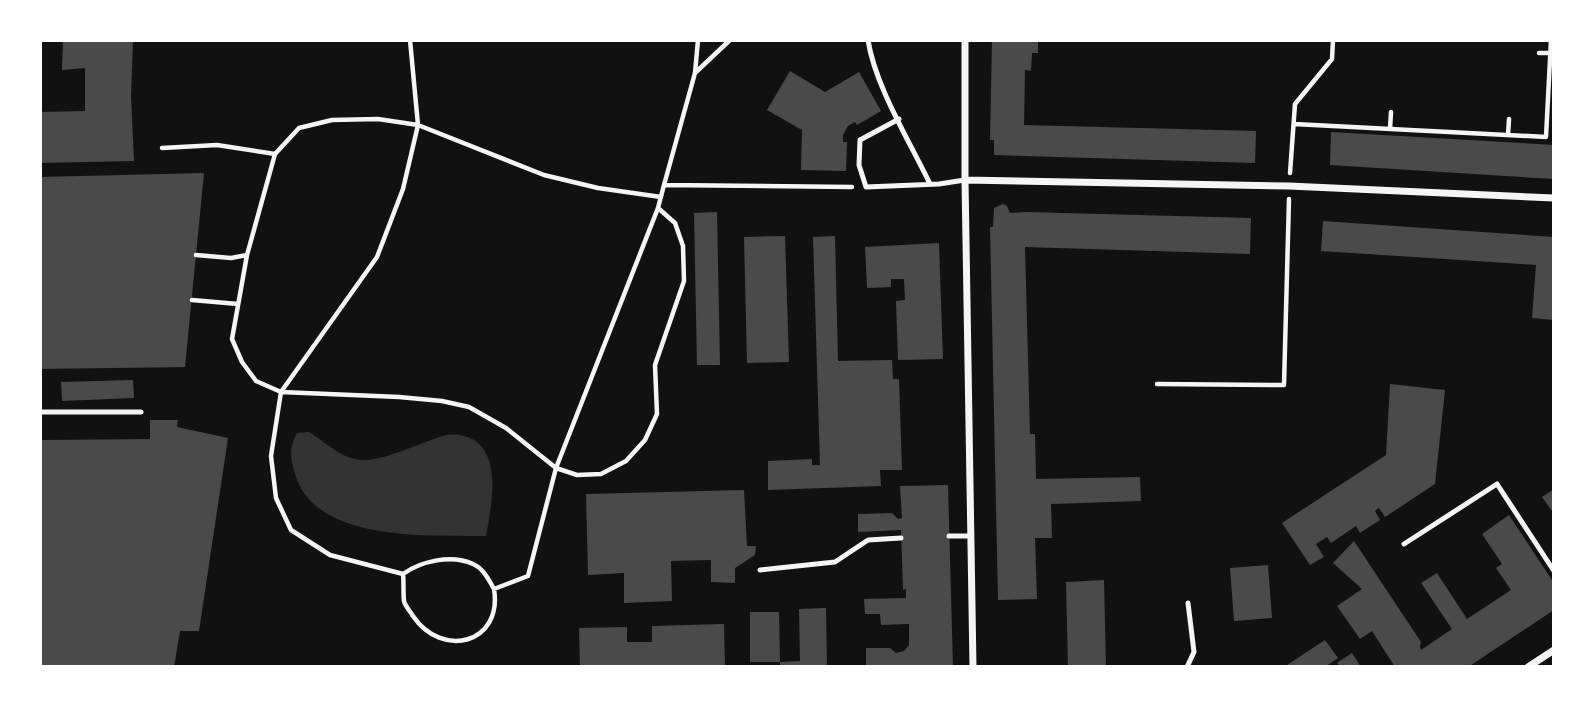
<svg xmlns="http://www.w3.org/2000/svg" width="1594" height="707" font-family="'Zilla Slab',serif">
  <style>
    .water { fill: #333 }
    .building { fill: #4a4a4a }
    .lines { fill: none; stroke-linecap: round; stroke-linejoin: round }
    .path { stroke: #f5f5f5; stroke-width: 4.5 }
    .service { stroke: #f5f5f5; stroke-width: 5 }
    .minor { stroke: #f5f5f5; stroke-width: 7 }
  </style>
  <rect width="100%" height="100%" fill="#111"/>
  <path class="water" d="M309,432C327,443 343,461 366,460C391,458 419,443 443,436C453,433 465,435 474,440C502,458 491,508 486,536C429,535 315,543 295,474C290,458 289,447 297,433Z"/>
  <path class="building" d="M63,40H133L131,97L134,161L40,163V112L85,111V68L62,70Z
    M992,40H1038V53H1032L1031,71L1025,70L1024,125L1256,131L1255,163L994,155V140H990Z
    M790,71L825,92L859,72L881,111L857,125L855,122L848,126L843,135V142H847L846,171L801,170L802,130L767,110Z
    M1331,132L1554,145V179L1330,165Z
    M204,173L185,367L40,369V177Z
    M1003,204L1007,206L1010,213L1026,212L1251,218L1250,254L1025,247L1030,434H1035L1036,479L1140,477L1141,501L1051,504L1052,538H1035L1037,599L998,600L990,227H993L994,208Z
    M717,212L720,365H697L694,213Z
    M1323,221L1554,237V320L1532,318L1536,265L1321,251Z
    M785,236L789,362L747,363L744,237Z
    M835,236L838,361L892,360L893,379H899L902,470H880L881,486L768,490V461L812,459V465H820L813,237Z
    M939,243L943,359L898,360L896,301L905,300L904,279H891V287L867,288L865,247Z
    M133,380L134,398L62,401L61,382Z
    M1390,384L1445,390L1435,484L1385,517L1379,508L1375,511L1380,520L1360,533L1356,526L1331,543L1327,537L1316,544L1324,557L1310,565L1282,523L1386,455Z
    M150,420H178L177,427L228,438L199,631H180L174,667H40V440L150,439Z
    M948,485L953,667L866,665V648H890L896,653L904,651L909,645V624L881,625L880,614H865L864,599L906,598V589L903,590L901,530L858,532V514L892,513L898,519L902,518L900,486Z
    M1554,489V514L1542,497Z
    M744,490L747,546H756L755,555L735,568V583L711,582V560L671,561L672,601L624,603V573L588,575L586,494Z
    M1509,515L1554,583V610L1468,667H1395L1372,631L1360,639L1337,606L1362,589L1333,563L1354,541L1421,642L1420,647L1421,650L1452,629L1421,583L1437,573L1467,619L1511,590L1496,568L1502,564L1482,534Z
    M1268,565L1272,618L1234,621L1230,568Z
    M1104,580L1106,667H1068L1066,582Z
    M826,608L827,667H780V662L800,661L799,609Z
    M750,612H779L780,662H750Z
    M724,624L725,667H580L579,628L627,627V642H652V626Z
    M1325,640L1338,658L1325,667H1284Z
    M1352,653L1361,667H1340L1337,663Z"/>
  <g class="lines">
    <path class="path" d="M410,40L418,125L403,189L377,257L281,392L271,456L276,498L291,530L330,555L403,574C421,561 452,554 473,564C483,568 489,580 494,589L528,576L556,468L658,208L664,185L852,187
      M1539,53H1551
      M695,73L730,40
      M1294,124L1546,137L1551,40
      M1390,129L1391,112
      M1508,135L1509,119
      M162,148L217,145L275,154
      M1290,173L1295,104L1332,59L1333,40
      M664,185L695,73L698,40
      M658,208L675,223L683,246L684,281L655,365L657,414L645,440L626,461L601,474L577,475L556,468L506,428L469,407L442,401L399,397L281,392L256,381L242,362L232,339L247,255L275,154L299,128L332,120L378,119L418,125L544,175L598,188L661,197
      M196,255L231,258L247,255
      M192,300L238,304
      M1157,384L1284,385L1289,199
      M403,574C404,582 403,593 404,601C405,606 410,611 413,616C442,659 503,644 494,589"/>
    <path class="service" d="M868,40C875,86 910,142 930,184
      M899,119L860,140L859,165L866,187L939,184L965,180
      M40,412H141
      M949,536H969
      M1404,544L1497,484L1554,571
      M760,570L835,562L868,540L901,538
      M1187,667L1194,652L1188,603"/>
    <path class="minor" d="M965,40V180L973,667
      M965,180L1289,186L1554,198
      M1528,667L1554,650"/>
  </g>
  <rect width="1594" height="707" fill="none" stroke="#ffffff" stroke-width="84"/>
</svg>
